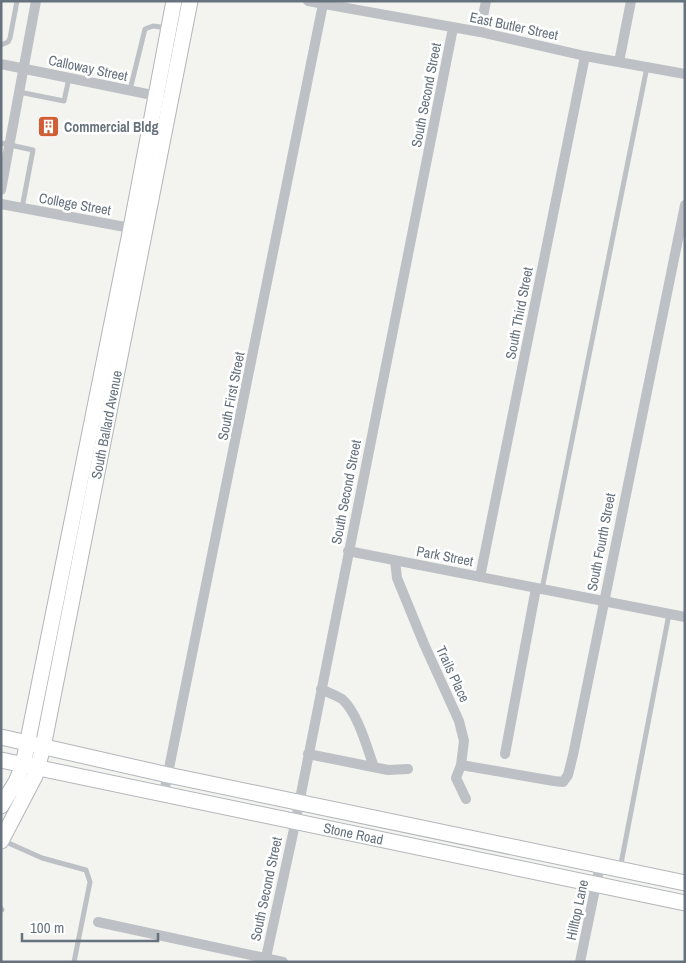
<svg xmlns="http://www.w3.org/2000/svg" width="686" height="963" font-family="'Archivo Narrow',sans-serif">
  <style>
    .lines { fill: none; stroke-linecap: round; stroke-linejoin: round }
    .secondary-casing { stroke: #b2b6ba; stroke-width: 17 }
    .service { stroke: #bdc0c4; stroke-width: 5 }
    .minor { stroke: #bdc0c4; stroke-width: 10 }
    .secondary { stroke: #fff; stroke-width: 15 }
    .labels { text-anchor: middle; stroke-width: 5; stroke-linejoin: round; paint-order: stroke }
    .street-label { font-size: 14px; fill: #66727e; stroke: #fff }
    .poi-label { font-size: 14px; font-weight: bold; fill: #66727e; stroke: #fff; text-anchor: start }
  </style>
  <rect width="100%" height="100%" fill="#f3f4f0"/>
  <g class="lines">
    <defs>
      <g id="secondary">
        <path d="M1,737L168,775L685,883"/>
        <path id="s1" d="M1,760L685,903"/>
        <path d="M1,806L16,782L23,765L131,228L174,1"/>
        <path id="s2" d="M1,841L35,776L43,747L190,1"/>
      </g>
    </defs>
    <use href="#secondary" class="secondary-casing"/>
    <path class="service" d="M1,45L8,42L10,38L17,1
      M130,90L145,29L153,26L168,28
      M19,92L64,101L69,78
      M1,143L33,150L22,208
      M542,589L647,67
      M4,841L42,858L86,870L90,882L74,962
      M620,869L669,614
      M1,908L2,910"/>
    <path class="minor" d="M308,1L480,32L585,56L685,74
      M480,32L486,1
      M619,62L631,1
      M1,64L162,97
      M1,190L36,1
      M1,204L136,229
      M348,551L685,617
      M395,561L397,578L424,644L459,721L464,741L461,765L456,778L466,799
      M480,577L585,56
      M321,689C327,692 336,695 342,699C358,713 367,748 374,767
      M308,754L388,770L408,769
      M505,754L536,588
      M461,765L554,781L563,782L568,775L573,755L685,205
      M164,793L323,4
      M98,922L283,962
      M265,962L294,829L453,28
      M580,962L600,865"/>
    <use href="#secondary" class="secondary"/>
  </g>
  <defs>
    <symbol id="building-square" viewBox="-11 -11 22 22"><rect x="-9" y="-9" width="18" height="18" rx="4" fill="#d05d34" stroke="#fff"/><path d="M-4-6H4V6H1V3H-1V6H-4ZM-2.5-4.3h1.7v1.8h-1.7ZM.8-4.3h1.7v1.8H.8ZM-2.5-1h1.7V.8h-1.7ZM.8-1h1.7V.8H.8Z" fill="#fff"/></symbol>
  </defs>
  <g fill-rule="evenodd">
    <use href="#building-square" x="36" y="114" width="25" height="25"/>
  </g>
  <g class="labels">
    <g class="street-label">
      <text transform="translate(514 26) rotate(12)" y="5">East Butler Street</text>
      <text transform="translate(88 68) rotate(12)" y="5">Calloway Street</text>
      <text transform="translate(426 95) rotate(-79)" y="5">South Second Street</text>
      <text transform="translate(75 204) rotate(10)" y="5">College Street</text>
      <text transform="translate(519 313) rotate(-79)" y="5">South Third Street</text>
      <text transform="translate(231 396) rotate(-79)" y="5">South First Street</text>
      <text dy="5" stroke="none"><textPath href="#s2" startOffset="432">South Ballard Avenue</textPath></text>
      <text transform="translate(346 492) rotate(-79)" y="5">South Second Street</text>
      <text transform="translate(601 542) rotate(-79)" y="5">South Fourth Street</text>
      <text transform="translate(445 556) rotate(11)" y="5">Park Street</text>
      <text transform="translate(453 674) rotate(65)" y="5">Trails Place</text>
      <text dy="5" stroke="none"><textPath href="#s1" startOffset="360">Stone Road</textPath></text>
      <text transform="translate(266 889) rotate(-78)" y="5">South Second Street</text>
      <text transform="translate(577 910) rotate(-78)" y="5">Hilltop Lane</text>
    </g>
    <g class="poi-label">
      <text x="64" y="132">Commercial Bldg</text>
    </g>
  </g>
  <rect width="686" height="963" fill="none" stroke="#66727e" stroke-width="5"/>
  <path d="M22 933v8h136v-8" fill="none" stroke="#66727e" stroke-width="2.5"/>
  <text x="30" y="933" font-size="15" fill="#66727e" stroke="#ffffff" stroke-width="4" paint-order="stroke">100 m</text>
</svg>
